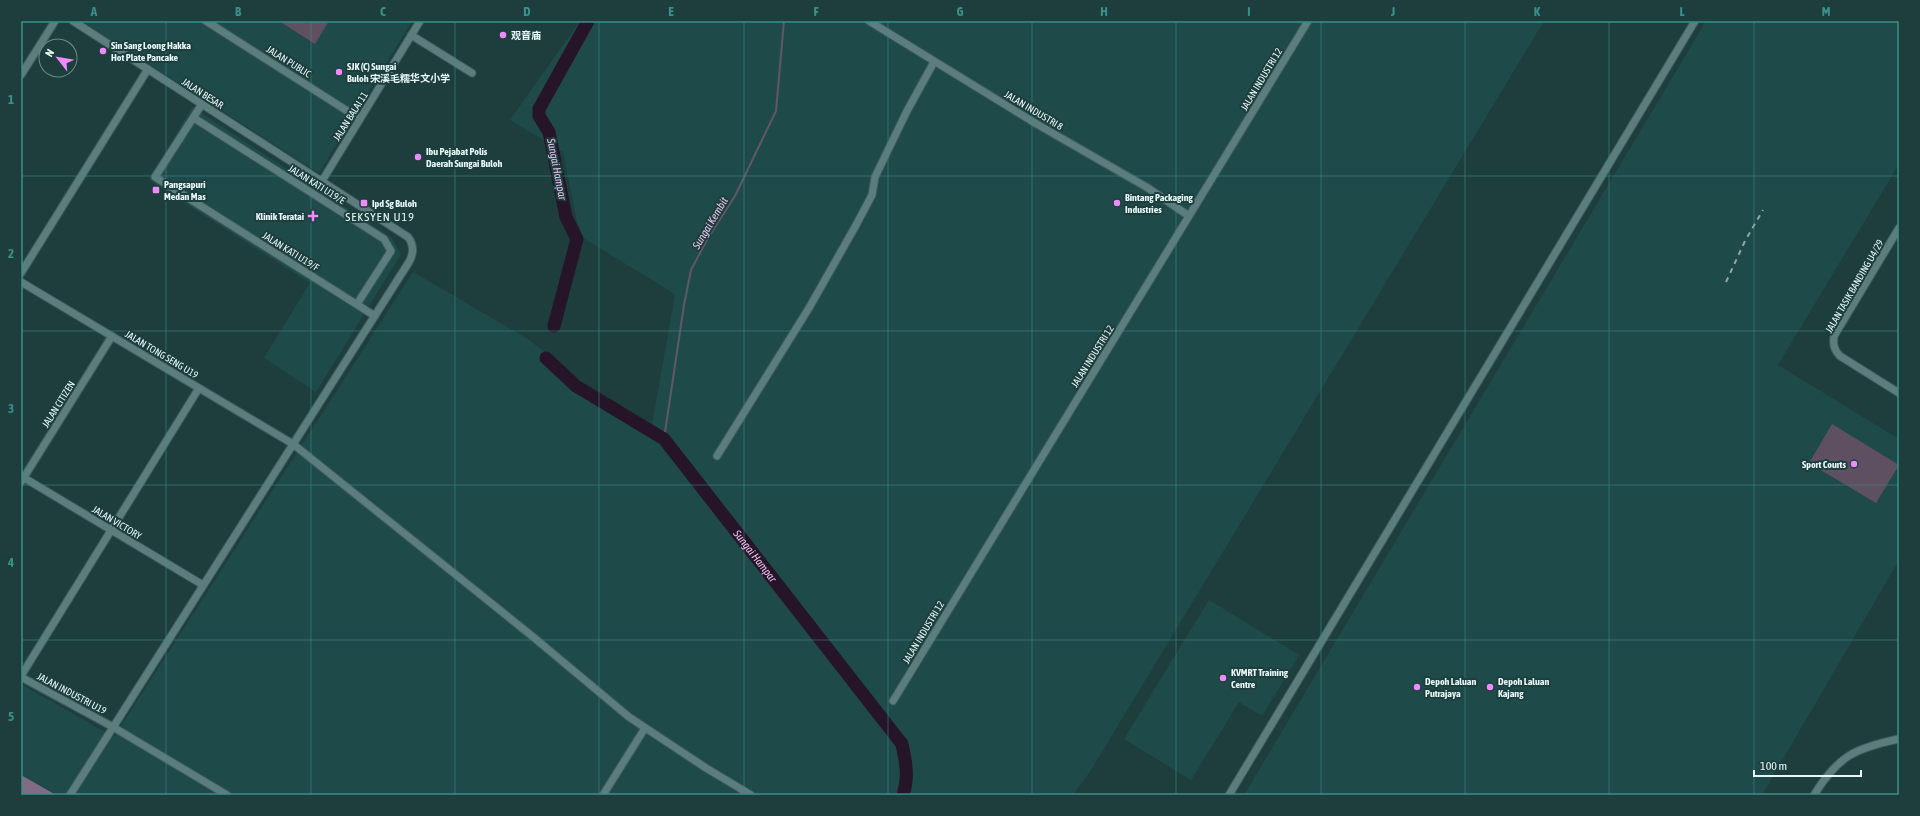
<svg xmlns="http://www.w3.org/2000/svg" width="1920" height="816" font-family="'Asap Condensed','Noto Sans SC',sans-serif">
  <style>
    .built { fill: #1f4a4a }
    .green { fill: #5e5060 }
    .forest { fill: #816c83 }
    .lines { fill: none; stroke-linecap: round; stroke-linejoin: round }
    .stream { stroke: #605866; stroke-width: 2 }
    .river { stroke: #261428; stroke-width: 13 }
    .minor-casing { stroke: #3e5b5c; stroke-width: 9 }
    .minor { stroke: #5c7d7d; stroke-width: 7 }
    .rail { stroke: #91a9a9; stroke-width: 2; stroke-dasharray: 5 5; stroke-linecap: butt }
    .grid { fill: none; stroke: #3a908a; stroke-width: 1; stroke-opacity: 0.55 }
    .poi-dot { fill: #ed8cf9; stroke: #1e3e3e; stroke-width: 1.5 }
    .labels { text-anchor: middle; stroke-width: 4; stroke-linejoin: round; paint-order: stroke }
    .poi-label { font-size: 10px; font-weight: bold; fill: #e6f8f8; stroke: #1e3e3e; text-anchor: start }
    .street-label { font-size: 10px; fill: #e6f8f8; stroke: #1e3e3e }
    .water-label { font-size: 11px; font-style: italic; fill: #ebc3ef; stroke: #1e3e3e }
    .quarter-label { font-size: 12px; letter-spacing: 1px; fill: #e6f8f8; stroke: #1e3e3e }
    .neatline { fill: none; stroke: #3a908a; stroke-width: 1.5 }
    .grid-label { font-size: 13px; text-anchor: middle; font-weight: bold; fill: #3a908a }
  </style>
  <rect width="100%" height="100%" fill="#1e3e3e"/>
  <path class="built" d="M82,21H412L319,173Z
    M580,21H1544L1091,770L1073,795H21V684L114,737L413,272L528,339L583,383L652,425L675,294L580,236L563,152L510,120Z
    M1706,21H1899V164L1778,365L1899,439V560L1762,795H1244Z
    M192,107L391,237L401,254L316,392L264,358L310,283L149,180Z
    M1209,600L1299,655L1262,716L1239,702L1191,780L1124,739Z"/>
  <path class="green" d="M279,21H329L315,44Z
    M1832,424L1899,465L1876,503L1809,463Z"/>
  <path class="forest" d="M21,775L56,795H25L21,793Z"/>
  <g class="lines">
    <path class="stream" d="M664,439L684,305L691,270L708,238L735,196L776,111L784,21"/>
    <g class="river">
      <path d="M554,326L577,239L566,217L549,132L539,116V109L588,21"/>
      <path id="s1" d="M546,358L576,386L664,439L902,744C906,762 909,778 903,795"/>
    </g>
    <defs>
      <path id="minor" d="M206,21L360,119
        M869,21L1035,123L1148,188L1189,216
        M411,35L472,73
        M21,75L55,21
        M202,104L155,177L375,316
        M194,118L384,239L391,251L357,304
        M322,181L420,21
        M1899,228L1834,336C1833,345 1834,350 1840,356L1899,393
        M21,273L148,69
        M21,282L293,444L532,636L629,717L706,768L751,795
        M717,456L809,308L855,227L872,195L875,177L907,111L934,62
        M21,476L203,585
        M21,482L112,336
        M21,676L199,388
        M21,677L113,727L227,795
        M893,701L1308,21
        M70,795L409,262C414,253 414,245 408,237L73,21
        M603,795L645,728
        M1229,795L1695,21
        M1814,795C1838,756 1855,748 1899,739"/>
    </defs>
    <use href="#minor" class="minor-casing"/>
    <use href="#minor" class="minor"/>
    <path class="rail" d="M1726,282L1745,241L1763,210"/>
  </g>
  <path class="grid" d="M166,21V795M311,21V795M455,21V795M599,21V795M744,21V795M888,21V795M1032,21V795M1176,21V795M1321,21V795M1465,21V795M1609,21V795M1754,21V795M21,176H1899M21,331H1899M21,485H1899M21,640H1899"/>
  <g class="poi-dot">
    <circle cx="503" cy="35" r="4"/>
    <circle cx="103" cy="51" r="4"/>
    <circle cx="339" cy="72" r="4"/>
    <circle cx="418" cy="157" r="4"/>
    <rect x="152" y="186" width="8" height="8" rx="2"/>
    <rect x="360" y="199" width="8" height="8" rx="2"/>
    <circle cx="1117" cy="203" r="4"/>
    <path d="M311 210h4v4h4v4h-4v4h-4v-4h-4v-4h4z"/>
    <circle cx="1854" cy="464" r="4"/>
    <circle cx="1223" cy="678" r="4"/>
    <circle cx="1417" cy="687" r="4"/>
    <circle cx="1490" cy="687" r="4"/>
  </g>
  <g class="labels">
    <g class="poi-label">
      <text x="511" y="39">观音庙</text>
      <text x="111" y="49">Sin Sang Loong Hakka<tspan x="111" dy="12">Hot Plate Pancake</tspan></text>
      <text x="347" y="70">SJK (C) Sungai<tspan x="347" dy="12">Buloh 宋溪毛糯华文小学</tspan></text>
      <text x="426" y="155">Ibu Pejabat Polis<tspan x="426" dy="12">Daerah Sungai Buloh</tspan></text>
      <text x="164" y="188">Pangsapuri<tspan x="164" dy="12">Medan Mas</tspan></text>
      <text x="1125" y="201">Bintang Packaging<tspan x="1125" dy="12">Industries</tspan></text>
      <text x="372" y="207">Ipd Sg Buloh</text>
      <text x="304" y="220" text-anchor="end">Klinik Teratai</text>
      <text x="1846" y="468" text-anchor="end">Sport Courts</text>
      <text x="1231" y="676">KVMRT Training<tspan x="1231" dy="12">Centre</tspan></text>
      <text x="1425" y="685">Depoh Laluan<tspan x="1425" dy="12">Putrajaya</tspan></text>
      <text x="1498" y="685">Depoh Laluan<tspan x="1498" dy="12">Kajang</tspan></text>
    </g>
    <g class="street-label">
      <text transform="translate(289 61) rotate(32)" y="4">JALAN PUBLIC</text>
      <text transform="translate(1261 79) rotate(-59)" y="4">JALAN INDUSTRI 12</text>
      <text transform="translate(203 93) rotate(33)" y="4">JALAN BESAR</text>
      <text transform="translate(1034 110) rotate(31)" y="4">JALAN INDUSTRI 8</text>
      <text transform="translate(350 116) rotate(-58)" y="4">JALAN BALAI 11</text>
      <text transform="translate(317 184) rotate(32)" y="4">JALAN KATI U19/E</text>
      <text transform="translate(291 251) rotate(32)" y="4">JALAN KATI U19/F</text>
      <text transform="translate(1854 286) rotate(-60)" y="4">JALAN TASIK BANDING U4/29</text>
      <text transform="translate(162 354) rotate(31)" y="4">JALAN TONG SENG U19</text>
      <text transform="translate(1092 356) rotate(-58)" y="4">JALAN INDUSTRI 12</text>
      <text transform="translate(58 404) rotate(-58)" y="4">JALAN CITIZEN</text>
      <text transform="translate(117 522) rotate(31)" y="4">JALAN VICTORY</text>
      <text transform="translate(923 632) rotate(-59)" y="4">JALAN INDUSTRI 12</text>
      <text transform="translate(72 693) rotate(28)" y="4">JALAN INDUSTRI U19</text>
    </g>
    <g class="water-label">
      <text transform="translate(557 169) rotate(79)" y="4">Sungai Hampar</text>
      <text transform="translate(710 223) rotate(-59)" y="4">Sungai Kembit</text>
      <text dy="4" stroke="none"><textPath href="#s1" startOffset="292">Sungai Hampar</textPath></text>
    </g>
    <g class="quarter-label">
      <text x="380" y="221">SEKSYEN U19</text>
    </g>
  </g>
  <rect width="1920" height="816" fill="none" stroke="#1e3e3e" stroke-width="44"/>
  <g transform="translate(58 58) rotate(301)"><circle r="19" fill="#1e3e3e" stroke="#6e8888"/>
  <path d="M0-3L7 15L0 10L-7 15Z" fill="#ed8cf9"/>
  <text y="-6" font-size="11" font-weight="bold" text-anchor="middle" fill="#e6f8f8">N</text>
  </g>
  <path d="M1754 770v6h107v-6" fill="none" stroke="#e6f8f8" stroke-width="2"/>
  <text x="1760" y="770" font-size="12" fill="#e6f8f8" stroke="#1e3e3e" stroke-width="3" paint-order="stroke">100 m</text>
  <rect x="22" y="22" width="1876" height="772" class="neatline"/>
  <g class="grid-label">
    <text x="94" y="16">A</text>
    <text x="238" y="16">B</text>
    <text x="383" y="16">C</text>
    <text x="527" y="16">D</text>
    <text x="671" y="16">E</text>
    <text x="816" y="16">F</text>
    <text x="960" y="16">G</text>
    <text x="1104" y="16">H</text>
    <text x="1249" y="16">I</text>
    <text x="1393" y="16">J</text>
    <text x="1537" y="16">K</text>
    <text x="1682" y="16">L</text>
    <text x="1826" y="16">M</text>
    <text x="11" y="104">1</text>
    <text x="11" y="258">2</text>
    <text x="11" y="413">3</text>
    <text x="11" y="567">4</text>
    <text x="11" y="721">5</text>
  </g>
</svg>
